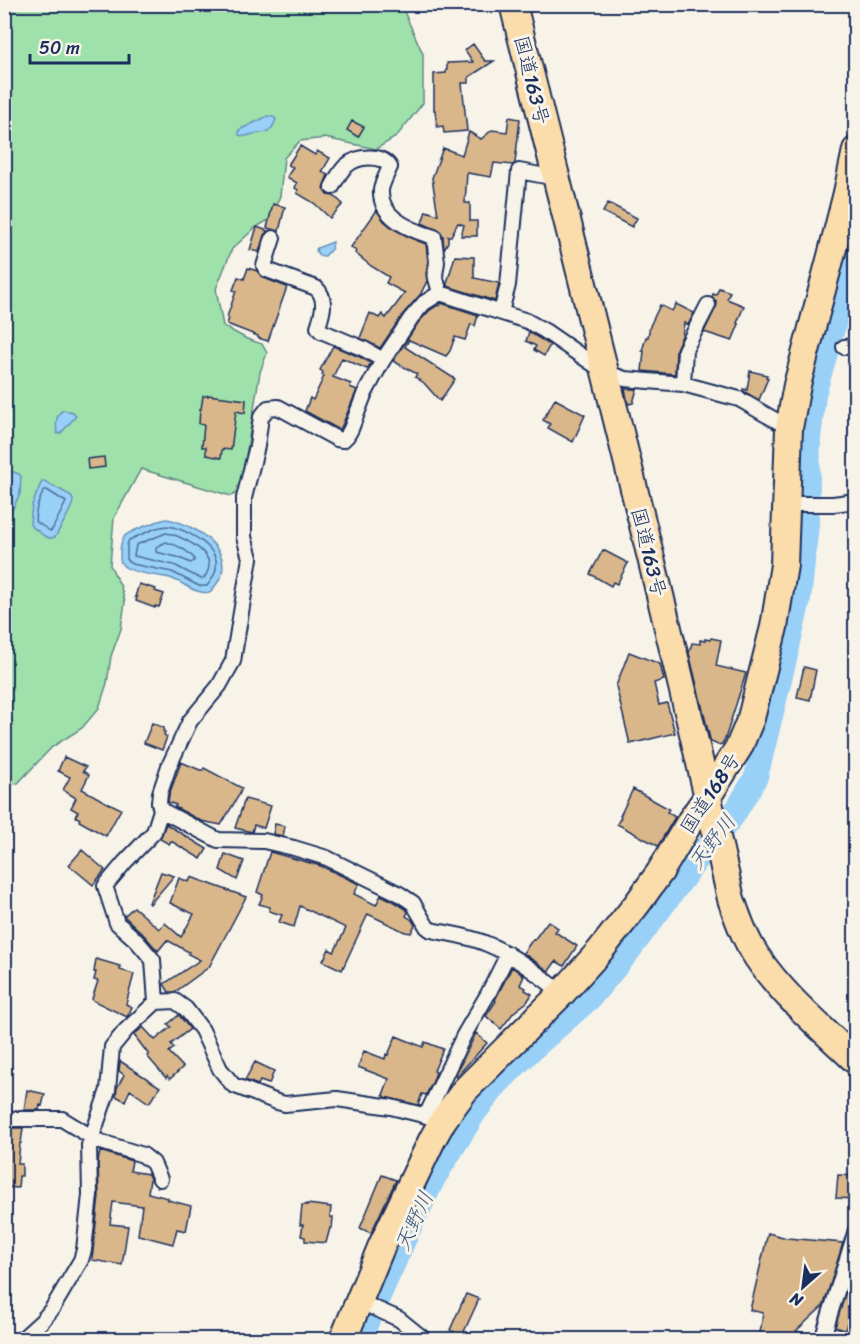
<svg xmlns="http://www.w3.org/2000/svg" width="860" height="1344" font-family="Sriracha,'Klee One',sans-serif">
  <style>
    .green { fill: #9fe1ab; stroke: #5d8884; stroke-width: 1.5 }
    .water { fill: #98d0f7; stroke: #6690ba; stroke-width: 1.5 }
    .lines { fill: none; stroke-linecap: round; stroke-linejoin: round }
    .shore { stroke: #4d6f9b; stroke-width: 1.5 }
    .river { stroke: #98d0f7; stroke-width: 24 }
    .building { fill: #d9b78b; stroke: #1b2f5e; stroke-width: 1.5 }
    .street-casing { stroke: #1b2f5e; stroke-width: 18 }
    .highway-casing { stroke: #1b2f5e; stroke-width: 30 }
    .street { stroke: #f7f3e8; stroke-width: 14 }
    .highway { stroke: #fbddab; stroke-width: 26 }
    .labels { text-anchor: middle; stroke-width: 6; stroke-linejoin: round; paint-order: stroke }
    .street-label { font-size: 20px; fill: #1b2f5e; stroke: #f7f3e8 }
    .water-label { font-size: 21px; font-style: italic; fill: #3a5784; stroke: #f7f3e8 }
  </style>
  <rect width="100%" height="100%" fill="#f7f3e8"/>
  <filter id="ink" filterUnits="userSpaceOnUse"><feTurbulence type="fractalNoise" baseFrequency=".0167" numOctaves="2"/><feDisplacementMap in="SourceGraphic" scale="12" xChannelSelector="R" yChannelSelector="G"/><feConvolveMatrix kernelMatrix="1 2 1 2 8 2 1 2 1" color-interpolation-filters="sRGB"/></filter>
  <g filter="url(#ink)">
    <path class="green" d="M5,5H401L423,54V103L396,137L376,149L325,138L300,141L284,158L280,196L270,219L255,228L232,249L216,289L223,326L247,339L262,344L267,353L260,372L242,480L237,493L231,496L141,469L114,518L110,565L121,587L125,602L121,629L111,656L107,683L99,708L82,728L52,747L18,783L5,786Z"/>
    <path class="water" d="M268,116L273,117L276,119C271,134 266,132 253,134C247,136 244,137 239,135V130Z
      M333,242L332,248L325,256H319L316,250L317,248Z
      M63,410L73,412L76,416L61,433L58,434L57,433C56,425 55,415 63,410Z
      M4,469L19,474L21,476L20,494L10,514L4,515Z
      M42,481H44L70,495C71,497 72,498 73,500C74,506 59,530 55,537C46,541 39,531 31,526L30,524L32,505Z
      M167,519C194,524 237,550 218,582C215,586 213,589 209,593C192,593 185,583 170,578C158,575 135,574 125,567C120,564 120,560 120,555C120,550 121,541 124,537C127,532 160,520 167,519Z"/>
    <g class="lines">
      <path class="shore" d="M44,490H47L66,502L52,530L50,531L35,521L37,506Z
        M167,526C183,528 212,543 216,560C218,570 213,579 207,586H199L172,572L132,564L127,561V545L129,540L156,528Z
        M166,533C179,535 208,549 209,564C209,570 207,574 204,578L201,579L174,565L134,556L136,545Z
        M166,542C177,545 187,550 194,558V561L191,563L177,557L156,552V547Z"/>
      <path class="river" d="M359,1340L410,1227L434,1178L475,1112L497,1084L530,1051L589,999L628,952L701,854L733,816L756,777L787,651L799,600L807,524L809,439L814,394L856,250"/>
    </g>
    <path class="building" d="M473,44L485,61H494L469,77V83H462L467,131L444,133L443,126L437,127L435,110H434V74L446,73V70H447V63L473,62L465,50Z
      M509,117L520,119L515,163L513,165L494,163L491,177L467,173L465,203H470V221H477V236H461L464,225L458,223L451,236H448V242L444,249L443,236L440,231L422,223L426,211L438,215L432,178L443,148L462,155L469,132L481,139L492,130L507,132Z
      M352,121L364,127L358,137L347,130Z
      M300,146L315,155L317,151L330,158L322,172L328,175L323,188L327,195L334,196L343,204L330,218L314,203L297,193L298,190L295,188L297,183L287,177L293,167L288,165Z
      M608,203L637,218L632,227L603,212Z
      M273,204L285,207L279,231L267,228Z
      M377,210L384,221L394,229L413,239L426,244L428,262L426,274L427,281L420,295L404,313L380,348L360,338L370,313L379,318L382,314L386,318L405,293L386,283L389,277L371,266L355,253L356,251L351,247Z
      M257,227L268,231L264,235L259,252L250,250Z
      M455,256L474,257V278L499,283L495,301L447,286V283Z
      M248,268L257,271L264,278L287,287L268,341L258,338V336L227,324L229,318L227,317L236,291L233,290L238,277L244,279Z
      M719,288L730,292L727,299L744,306L737,323L739,324L732,341L704,332L717,305L716,301L712,297L713,294L716,295Z
      M441,303L478,315L475,326L471,324L465,340L455,337L450,351L446,356L409,340L405,347L455,379L440,401L424,383L415,377L417,374L393,361L418,323L430,310L438,305L440,306Z
      M676,304L694,313L688,325L684,323L682,336L676,349L675,374L642,371L644,351H642L646,337H648L650,326L660,305L672,311Z
      M529,332L550,345L544,356L534,350L536,346L526,341Z
      M333,346L360,357L371,363L367,369L342,358L333,377L351,384L350,387L357,390L340,430L305,411L310,398L313,400L324,376L322,375L323,372L320,370Z
      M750,371L767,375L766,377L768,378L759,400L743,391V389L747,390Z
      M625,389H637L633,403L628,404Z
      M208,395L246,400L245,413L236,411L231,450L222,449L221,458L206,455V447H202L204,425L199,424L200,409H201L203,396H208Z
      M555,399L585,415L573,442L548,428L550,424L543,420Z
      M104,457L105,467L88,469L87,459Z
      M603,550L628,563L617,584L613,582L611,586L590,574Z
      M139,584L156,589L155,591L164,594L159,607L155,606V608L136,601L137,597H135Z
      M711,638L721,640L716,666L746,673L725,739L722,744L718,745L711,742L710,739L689,653L692,643L700,644V640L705,641V639L710,640Z
      M629,652L660,664L664,680L654,683L659,705L667,703L675,733L630,744L616,686Z
      M804,667L816,670L810,700L797,697Z
      M152,723L164,728L163,731L165,732L164,735L167,737L162,750L144,743Z
      M64,757L86,767L83,771L89,775L82,789L109,804V803L121,809L106,836L79,821L80,819L75,816L78,812L71,808L76,798L63,790L70,777L58,771Z
      M181,762L200,770H203L204,768L242,788L239,795L221,825L201,821L175,807L176,805L168,802L169,795Z
      M633,789L669,809L667,812L675,817L658,846L617,824L621,817L620,816Z
      M245,799L271,806L264,828L254,825L252,832L235,828Z
      M166,824L207,849L201,859L171,841L169,844L160,839Z
      M275,824L285,826L283,836L273,834Z
      M82,850L105,870L93,885L69,865Z
      M270,852L321,866L359,884L354,894L376,905L381,895L393,901L406,909L408,912L406,916L412,920L415,925L411,933L405,932L368,914L342,970L323,961L329,949L334,952L346,928L300,906L294,927L279,922L282,915L269,911L270,907L259,904L263,895L257,892Z
      M225,854L244,861L237,880L220,870Z
      M161,872L174,876L150,904L149,903Z
      M191,877L246,897L209,967L175,992H169L164,984L200,960L188,954L189,952L167,940L158,951L143,934L124,916L134,907L159,929L165,923L181,937L194,914L170,903L179,878L189,882Z
      M548,921L558,928L555,932L577,946L564,966L556,961L549,971L523,953L533,939L534,940Z
      M96,959L120,966V970L134,974L126,1004L132,1007L127,1017L94,1001L92,999L98,981L94,980L96,972H94Z
      M512,967L524,976L520,985L526,988L525,990L532,994L527,1002L514,1012L501,1029L486,1016L496,1001L495,1000Z
      M179,1015L190,1029L171,1044L174,1048L169,1052L183,1067L170,1079L167,1076L166,1078L147,1056L149,1055L134,1035L143,1027L155,1040L171,1027L168,1024Z
      M476,1033L487,1043L456,1077L455,1076Z
      M396,1036L423,1047L425,1042L443,1049L434,1071L436,1072L433,1081L426,1095L422,1094L418,1105L385,1097V1096L383,1095L389,1079L358,1067L364,1051L385,1059L386,1054L388,1055Z
      M120,1061L160,1087L149,1103L130,1090L125,1101L116,1096L117,1088L124,1075L119,1071Z
      M255,1062L274,1071L269,1084L260,1081L258,1085L245,1080Z
      M27,1090L45,1094L42,1106L40,1105L39,1110H24Z
      M4,1128H23L21,1143H20L18,1164H22V1176H19L18,1188L4,1187Z
      M100,1151L132,1161L130,1171L148,1174L150,1179L148,1193L168,1198V1200L191,1206L186,1231L177,1229L173,1244L138,1235L142,1206L113,1202L110,1224L128,1226L122,1265L92,1260L99,1196L98,1162Z
      M382,1175L396,1180L371,1233L360,1228Z
      M838,1175L855,1176V1199L836,1198Z
      M307,1204L331,1207L330,1217H333L332,1228H330L326,1243L305,1241V1237L301,1236L303,1225H300L302,1205H307Z
      M768,1233L787,1238L843,1243L824,1305L796,1331L812,1335L811,1340H759L763,1313L750,1310Z
      M854,1266H855V1304H853L845,1330L835,1327Z
      M466,1294L479,1299L462,1336L450,1330Z"/>
    <g class="lines">
      <defs>
        <path id="street" d="M332,187C336,180 340,171 346,166C357,156 381,153 390,167C387,174 382,183 381,190C379,218 413,231 434,237L437,262L435,275L440,293
          M273,238L264,266L267,270L316,288C328,299 322,314 318,327L321,331L364,349L383,360
          M501,312L508,285L519,171L556,178
          M844,347L856,346
          M683,384L685,350L708,305
          M786,504H833L856,501
          M161,810L218,840L264,841L294,848L327,858L343,866L398,893L413,903L427,927L431,930C450,934 469,936 487,944C514,955 539,975 562,993
          M156,1002L153,960L136,940L117,923L105,886L125,862L154,832L161,810L159,803L160,793L169,766L190,721L219,686L233,661L250,558L244,537V498L257,446L261,417L268,408L278,407L337,439L343,440L347,436L351,429L364,395L383,360L411,318L424,303L440,293L527,321L545,331L574,351L605,372L625,379L683,384L739,399L789,428
          M426,1116L464,1035L488,994L508,954
          M4,1119H62L98,1141L143,1155L153,1163L160,1179
          M358,1301L399,1319L425,1340
          M21,1340L41,1322L52,1309L81,1260L84,1250L90,1195L89,1145L108,1090L112,1047L126,1030L156,1002L175,1001L186,1009L202,1030L220,1069L233,1085L277,1102L285,1104L337,1099L391,1107L443,1120
          M822,1340L856,1230"/>
        <path id="highway" d="M513,4C587,302 664,599 731,899C738,919 745,939 757,957C784,997 822,1028 856,1061
          M343,1340L382,1245L432,1140L443,1120L465,1090L562,993L599,952L637,904L660,872L691,820L708,796L739,747L751,718L774,627L784,565L789,428L797,385L831,256L847,193L856,150"/>
      </defs>
      <use href="#street" class="street-casing"/>
      <use href="#highway" class="highway-casing"/>
      <use href="#street" class="street"/>
      <use href="#highway" class="highway"/>
    </g>
  </g>
  <g class="labels">
    <g class="street-label">
      <text transform="translate(532 80) rotate(76)" y="7">国道163号</text>
      <text transform="translate(649 552) rotate(76)" y="7">国道163号</text>
      <text transform="translate(710 793) rotate(-57)" y="7">国道168号</text>
    </g>
    <g class="water-label">
      <text transform="translate(712 842) rotate(-53)" y="7">天野川</text>
      <text transform="translate(414 1221) rotate(-65)" y="7">天野川</text>
    </g>
  </g>
  <rect width="860" height="1344" fill="none" stroke="#f7f3e8" stroke-width="24"/>
  <rect x="12" y="12" width="836" height="1320" fill="none" stroke="#1b2f5e" stroke-width="2" filter="url(#ink)"/>
  <g transform="translate(803 1287) rotate(208)" stroke="#f7f3e8" stroke-width="4.5" paint-order="stroke">
  <path d="M0-4.5L10 22L0 15L-10 22Z" fill="#1b2f5e"/>
  <text y="-9" font-size="16" font-weight="bold" text-anchor="middle" fill="#1b2f5e">N</text>
  </g>
  <path d="M30 54v9h99v-9" fill="none" stroke="#1b2f5e" stroke-width="3"/>
  <text x="39" y="54" font-size="18" fill="#1b2f5e" stroke="#f7f3e8" stroke-width="4.5" paint-order="stroke">50 m</text>
</svg>
